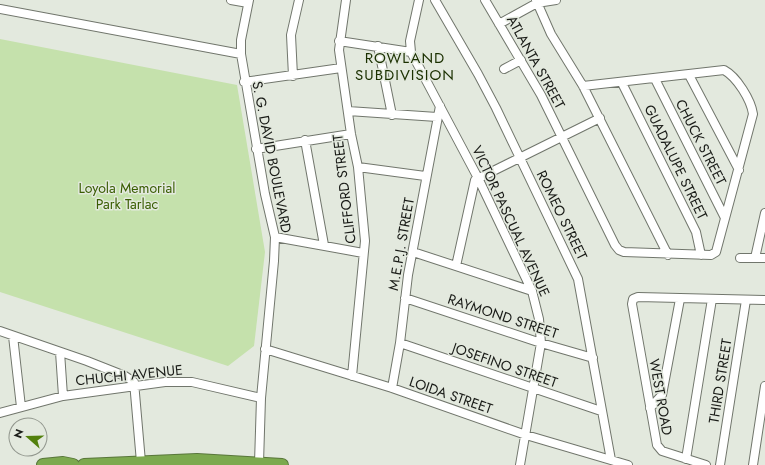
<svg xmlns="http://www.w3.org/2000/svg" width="765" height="465" font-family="Jost,sans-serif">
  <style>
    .green { fill: #c5e1ac }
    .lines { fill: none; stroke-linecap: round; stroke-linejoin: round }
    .minor-casing { stroke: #71766c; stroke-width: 10 }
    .highway-casing { stroke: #59773b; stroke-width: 14 }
    .minor { stroke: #fff; stroke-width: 8 }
    .highway { stroke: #7ca94e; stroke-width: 12 }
    .labels { text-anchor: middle; stroke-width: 3; stroke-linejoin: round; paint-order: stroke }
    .street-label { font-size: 14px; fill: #191b17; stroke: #e3e9de }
    .park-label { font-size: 14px; fill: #395d02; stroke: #e3e9de }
    .neighbourhood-label { font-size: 15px; letter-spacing: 1px; fill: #1b3000; stroke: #e3e9de }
  </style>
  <rect width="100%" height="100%" fill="#e3e9de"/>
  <path class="green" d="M0,39L237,85L265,252L254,346L228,366L0,292Z"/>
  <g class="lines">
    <defs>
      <path id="minor" d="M231,0L248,3
        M249,0L241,40V54L265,194L275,237L274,261L261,398L259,463
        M346,0L339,50L351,134L358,167L365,241L352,376
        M419,0L410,41L411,52L478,178L532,291L539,319L541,343L520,465
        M435,0L478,74L496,108L578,279L611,460
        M485,0L541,95L615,245L619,250L624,252L711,255L716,252L753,114C751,100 737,77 724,70L583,86
        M536,0L551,34L583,86L668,255
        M0,9L241,54
        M499,24L537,3L556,0
        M339,41L411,52
        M378,46L392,115
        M504,69L521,60
        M689,75L739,170
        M293,76L291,35L299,0
        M655,79L725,218
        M244,82L341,68
        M622,83L696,232L701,255
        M348,111L437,117
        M305,140L324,245
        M256,149L351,134
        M358,167L425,176
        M275,237L363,253
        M413,252L532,291
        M740,258H765
        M755,258L765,213
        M456,266L475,180L600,118
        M405,298L541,343L593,358
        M0,331L87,361L125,376L134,382L141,462
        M13,336L21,407
        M400,343L601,411
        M265,349L392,388L526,435L628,465
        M60,352L63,396
        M392,388L400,343L408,275L440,106
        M650,408L662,395L680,299
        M0,413L63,396L165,382H192L261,398
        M686,459L712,299
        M706,465L662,451L657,445L632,304L633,299L638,297L765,300
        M720,465L746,300
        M753,465L765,386"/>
      <path id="highway" d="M43,465L63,463L73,465
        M84,465L197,460L282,465"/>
    </defs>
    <use href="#minor" class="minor-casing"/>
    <use href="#highway" class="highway-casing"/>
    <use href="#minor" class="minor"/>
    <use href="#highway" class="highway"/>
  </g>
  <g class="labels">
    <g class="street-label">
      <text transform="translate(536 62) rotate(61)" y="5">ATLANTA STREET</text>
      <text transform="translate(701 142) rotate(63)" y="5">CHUCK STREET</text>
      <text transform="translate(272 157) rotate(79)" y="5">S. G. DAVID BOULEVARD</text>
      <text transform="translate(676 162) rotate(64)" y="5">GUADALUPE STREET</text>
      <text transform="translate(344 189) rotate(-97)" y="5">CLIFFORD STREET</text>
      <text transform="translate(562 215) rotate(64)" y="5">ROMEO STREET</text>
      <text transform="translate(511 221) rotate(65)" y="5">VICTOR PASCUAL AVENUE</text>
      <text transform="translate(401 244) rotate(-80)" y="5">M.E.P.J. STREET</text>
      <text transform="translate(503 316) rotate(18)" y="5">RAYMOND STREET</text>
      <text transform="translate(505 365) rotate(19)" y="5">JOSEFINO STREET</text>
      <text transform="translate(129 375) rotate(-6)" y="5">CHUCHI AVENUE</text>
      <text transform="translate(720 381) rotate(-81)" y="5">THIRD STREET</text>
      <text transform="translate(451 395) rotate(19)" y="5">LOIDA STREET</text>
      <text transform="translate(661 397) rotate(80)" y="5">WEST ROAD</text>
    </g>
    <g class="park-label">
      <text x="127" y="193">Loyola Memorial<tspan x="127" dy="16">Park Tarlac</tspan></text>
    </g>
    <g class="neighbourhood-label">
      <text x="405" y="63">ROWLAND<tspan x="405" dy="17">SUBDIVISION</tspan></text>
    </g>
  </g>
  <g transform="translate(28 437) rotate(290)"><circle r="19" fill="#e3e9de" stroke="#92978e"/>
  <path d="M0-3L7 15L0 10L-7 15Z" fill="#52800c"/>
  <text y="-6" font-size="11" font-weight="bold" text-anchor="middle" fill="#191b17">N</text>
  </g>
</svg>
